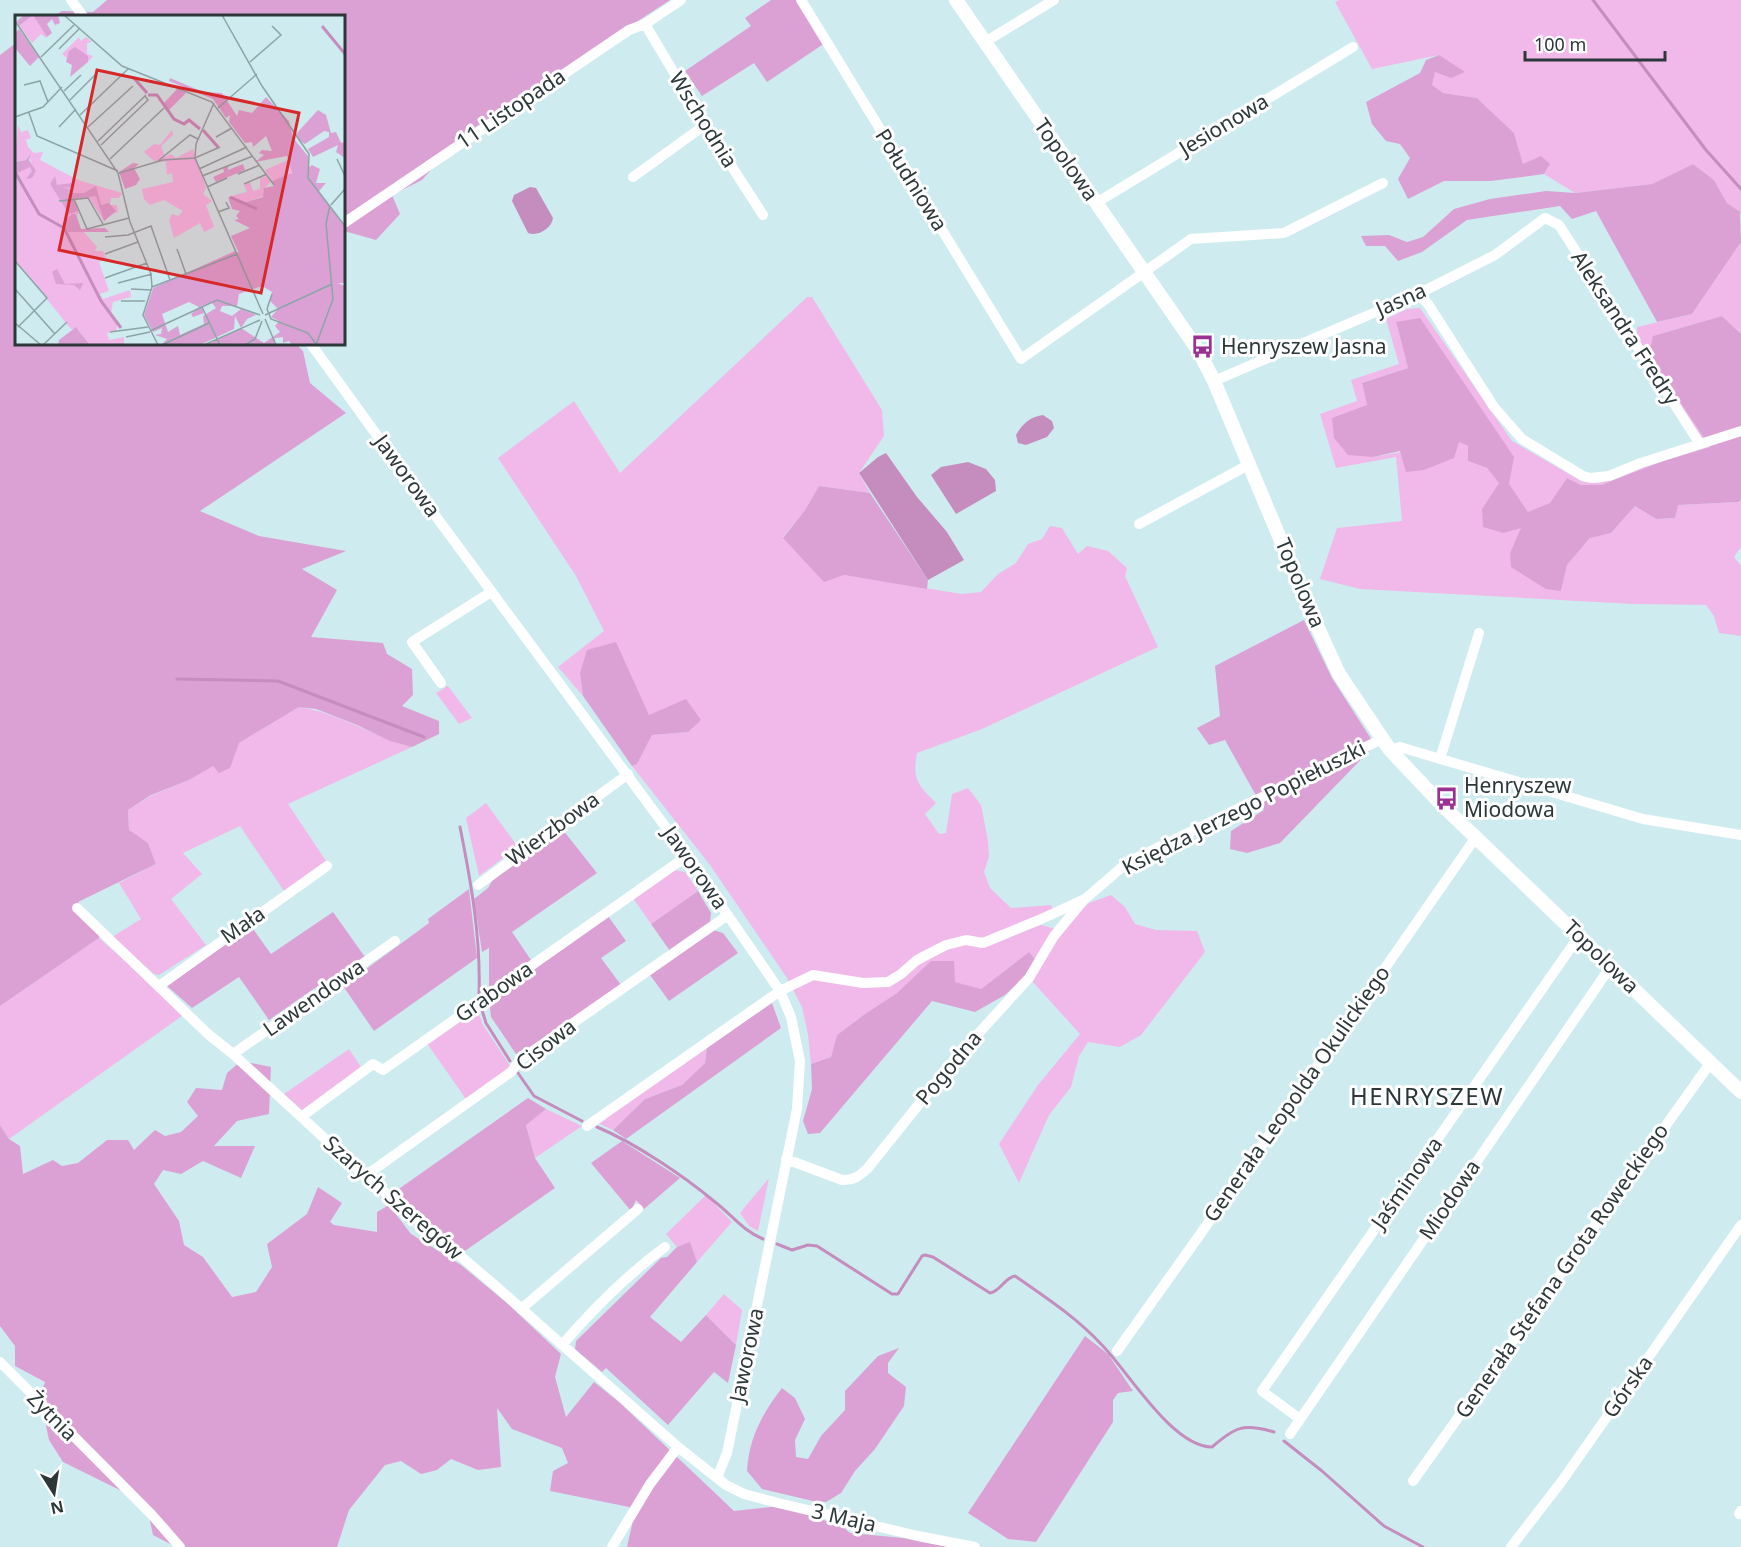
<svg xmlns="http://www.w3.org/2000/svg" width="1741" height="1547" font-family="'Noto Sans',sans-serif">
  <style>
    .green { fill: #f0b9e9 }
    .forest { fill: #dba1d4 }
    .water { fill: #c58cbe }
    .lines { fill: none; stroke-linecap: round; stroke-linejoin: round }
    .stream { stroke: #c58cbe; stroke-width: 3 }
    .minor { stroke: #fff; stroke-width: 10 }
    .tertiary { stroke: #fff; stroke-width: 14 }
    .labels { text-anchor: middle; stroke-width: 6; stroke-linejoin: round; paint-order: stroke }
    .street-label { font-size: 21px; fill: #2c3739; stroke: #fff }
    .poi-label { font-size: 21px; fill: #2c3739; stroke: #fff; text-anchor: start }
    .quarter-label { font-size: 24px; letter-spacing: 1.5px; fill: #2c3739; stroke: #fff }
    .inset-river { fill: none; stroke: #c58cbe; stroke-width: 3 }
    .inset-road { fill: none; stroke: #8da4a6; stroke-width: 1.5 }
    .view { fill: #d62828; fill-opacity: 0.15; stroke: #d62828; stroke-width: 3 }
    .inset-edge { fill: none; stroke: #2c3739; stroke-width: 3 }
  </style>
  <rect width="100%" height="100%" fill="#ceecef"/>
  <path class="green" d="M1339,0H1741V214L1727,203L1714,180L1693,164L1652,184L1575,193L1544,174L1550,164L1523,165L1514,133L1477,98L1443,93L1431,85L1439,55L1372,69L1335,2Z
    M1741,242V334L1722,316L1653,336L1656,366L1710,447L1663,461L1601,485H1581L1567,478L1550,504L1528,512L1396,323L1408,368L1362,383L1367,405L1373,457L1459,442L1468,446V461L1487,468L1500,483L1482,509L1522,528L1510,553L1561,591L1567,565L1591,537L1611,533L1635,506L1656,519L1675,518L1677,505L1739,502L1741,499V547L1734,557L1741,566V636L1719,633L1714,616L1706,605L1633,604L1360,589L1320,579L1337,528L1402,521L1396,457L1336,468L1320,414L1357,401L1351,380L1399,364L1386,319L1407,309L1420,308L1512,441L1583,482L1600,483L1641,466L1697,448L1638,348L1637,327L1692,314Z
    M807,297H812L882,410L884,436L859,473L870,493L819,486L805,510L783,537L797,552L844,575L962,594L981,592L998,574L1016,563L1028,544L1042,539L1050,526L1062,528L1078,554L1087,546L1108,551L1127,568L1125,576L1158,647L982,729L917,753C912,780 918,785 936,803L925,814L939,834L946,833L952,794L968,788L981,805L988,841L989,856L984,872L990,888L1011,908L1051,905L1053,910L1038,924L1059,930L1089,903L1111,895L1125,907L1135,924L1156,930L1197,931L1205,952L1141,1035L1120,1047L1088,1042L1079,1056L1071,1087L1049,1115L1019,1183L999,1144L1038,1085L1080,1034L1031,980L1029,952L981,989L954,982L931,962L897,993L865,1014L837,1035L831,1057L811,1064L808,1034L802,1007L787,978L710,865L632,766L637,764L652,735L688,732L649,716L580,673L583,696L558,667L604,631L576,576L498,458L574,401L620,473Z
    M448,686L472,718L459,724L436,693Z
    M299,707C339,713 374,737 412,747L288,804L326,861L284,891L240,826L183,853L202,874L171,899L206,945L159,975L154,974L112,937L141,919L119,883L156,864L148,843L129,831L128,810L152,795L189,780L213,765L239,743Z
    M486,803L518,847L479,876L466,818Z
    M674,870L685,872L698,891L651,924L633,898Z
    M99,938L178,1008L182,1016L9,1139L0,1125V1006Z
    M477,1008L483,1025L511,1067L466,1099L426,1042Z
    M707,1047L705,1063L682,1085L645,1099L613,1130L598,1123Z
    M349,1049L361,1067L303,1111L284,1094Z
    M546,1109L582,1126L535,1158L526,1124Z
    M769,1178L758,1231L749,1226L740,1213Z
    M706,1195L732,1222L697,1262L690,1243L677,1247L666,1234Z
    M724,1294L742,1310L736,1345L706,1315Z"/>
  <path class="forest" d="M107,0H670L462,136L422,180L392,195L400,214L376,240L344,231V16H54L62,11L93,12Z
    M771,0H802L828,41L767,82L754,63L702,96L685,71L751,26L745,18Z
    M16,43V344H296L303,351L310,383L346,413L200,511L259,536L346,551L302,569L337,590L311,637L383,643L387,654L412,669L413,695L402,706L439,721V734L412,747L390,741L357,725L316,709L299,707L239,743L230,768L219,773L213,766L189,780L151,795L128,810L129,830L148,843L156,864L78,902L100,935L99,938L0,1006V55Z
    M1439,55L1465,72L1451,78L1435,72L1432,85L1443,93L1477,98L1514,133L1523,164L1541,156L1550,164L1544,174L1491,181H1444L1408,199L1398,179L1410,158L1400,144L1386,141L1372,124L1366,102L1420,73L1426,60Z
    M1693,164L1714,180L1727,203L1740,212L1741,242L1692,314L1657,322L1596,211L1572,219L1560,206L1467,220L1422,252L1398,261L1385,246H1366L1361,236L1389,235L1407,242L1423,237L1454,209L1490,199L1546,191L1575,193L1652,184Z
    M1722,316L1741,334V499L1739,502L1678,505L1675,518L1656,519L1635,506L1611,533L1590,538L1567,565L1561,591L1546,589L1511,567L1510,553L1521,528L1503,533L1483,527L1482,509L1499,483L1487,468L1468,461V446L1459,442L1454,458L1424,470L1406,472L1400,451L1373,457L1348,455L1334,438L1332,418L1367,405L1362,383L1408,368L1396,322L1420,318L1514,457L1509,484L1528,512L1550,503L1567,478L1581,485H1601L1663,461L1710,447L1656,366L1650,350L1653,336Z
    M819,486L870,493L928,580L927,589L844,575L824,582L783,538L805,510Z
    M1304,620L1332,678L1375,745L1280,843L1247,853L1230,849L1231,831L1264,810L1225,740L1209,745L1197,728L1220,716L1215,666Z
    M616,642L649,715L686,699L701,720L688,732L652,735L637,764L632,766L583,696L580,673L587,650Z
    M563,830L597,873L512,932L531,960L489,988V948L482,952L474,899L488,888L492,881Z
    M469,889L477,958L374,1031L343,986L429,923L428,919Z
    M698,891L711,913L710,922L670,951L651,924Z
    M333,912L365,957L312,990L269,1020L239,977L192,1008L167,986L251,926L271,954Z
    M608,916L626,941L601,958L621,985L520,1055L516,1054L491,1017L489,999Z
    M713,930L723,933L738,953L669,1001L650,975Z
    M1029,952L1038,963L1005,995L975,1012L932,1001L820,1133L808,1134L803,1121L812,1089L811,1064L831,1057L837,1035L865,1014L897,993L931,961H954L955,982L981,989Z
    M772,1003L781,1028L626,1139L613,1130L645,1099L682,1085L705,1063L707,1047Z
    M241,1061L271,1067L269,1114L237,1121L214,1146H255L241,1178L203,1161L181,1174L163,1170L154,1184L179,1221L184,1245L203,1257L232,1297L256,1292L272,1267L267,1244L307,1214L318,1187L342,1203L330,1222L334,1225L377,1232V1212L389,1205L411,1234L461,1265L508,1304L561,1354L555,1377L566,1417L594,1382L619,1402L734,1511L779,1506L842,1526L850,1533L903,1538L948,1547H627L634,1516L629,1507L550,1491L553,1471L568,1463L562,1448L512,1429L497,1408L501,1467L478,1470L451,1459L437,1470L421,1474L401,1461L385,1465L349,1510L337,1547H176L153,1535L146,1503L63,1462L49,1440L44,1416L35,1410L45,1382L15,1366V1346L0,1326V1125L9,1139L20,1146L23,1174L53,1160L62,1166L78,1163L107,1140H128L134,1150L155,1130L165,1136L181,1132L198,1116L187,1102L196,1088L222,1090L227,1073Z
    M528,1098L546,1109L526,1125L535,1158L555,1188L462,1253L393,1193Z
    M622,1141L680,1178L644,1209L636,1200L631,1211L591,1163Z
    M690,1242L697,1262L650,1317L681,1342L706,1315L736,1345L728,1383L714,1372L668,1425L606,1368L602,1372L575,1349L576,1341L661,1258L667,1257L677,1247Z
    M1085,1336L1108,1354L1133,1391L1118,1393L1113,1400V1422L1036,1542L1008,1539L968,1513Z
    M899,1348L888,1363V1373L906,1387L904,1406L875,1449L855,1471L841,1493L826,1502L813,1501L762,1489L747,1471C749,1438 762,1414 782,1388L795,1398L805,1419L795,1440L796,1457L808,1459L821,1436L845,1410V1391L878,1356Z"/>
  <path class="water" d="M530,187L536,188L553,218C552,228 538,237 528,233L512,201L514,195Z
    M1043,415L1052,421L1054,428L1047,437L1026,445L1018,443L1016,435C1023,423 1030,417 1043,415Z
    M886,453L917,497L947,532L964,560L928,580L859,473L878,457Z
    M968,462L986,469L995,480L996,491L956,514L931,475L941,467Z"/>
  <g class="lines">
    <path class="stream" d="M1593,0L1706,150L1741,189
      M177,679L278,681L424,737
      M460,827C471,882 481,938 479,994
      M481,1007L486,1023L510,1061
      M518,1073L534,1096L582,1121
      M597,1127C635,1143 684,1176 715,1202C731,1214 743,1231 763,1239
      M777,1244L792,1250L808,1245L817,1246L892,1294H898L922,1256L925,1255L933,1257L990,1293C1001,1291 1004,1278 1015,1276C1045,1297 1076,1317 1101,1344C1128,1371 1172,1447 1212,1447C1235,1427 1243,1423 1274,1432
      M1284,1441L1322,1471L1384,1526L1423,1547"/>
    <path class="minor" d="M71,0L83,16
      M801,0L1021,359L1191,239L1284,233L1383,183
      M645,24L705,125L763,215
      M985,42L1054,0
      M633,177L705,125
      M1096,203L1353,47
      M344,223L629,30L645,24L681,0
      M1418,294L1428,304L1494,407L1522,439L1583,476L1591,478L1609,476L1641,463L1741,431
      M311,344L423,499L687,856L780,991L791,1017L800,1061L797,1109L727,1453L717,1478
      M1214,381L1418,294L1495,255L1545,218L1559,225L1700,444
      M1139,524L1250,464
      M441,683L412,642L491,592
      M1390,750L1400,747L1643,819L1741,835
      M1440,759L1479,633
      M478,885L628,774
      M77,908L208,1034L233,1054L361,1172L491,1282L678,1447L726,1485L744,1494L778,1503L918,1536L975,1547
      M159,986L327,866
      M233,1054L395,941
      M301,1117L373,1064L383,1070L687,856
      M587,1126L780,991L813,975L863,983L888,982L901,974L917,960L946,945L966,940L983,943L1039,920L1085,899L1128,862L1382,739
      M786,1159L842,1180C853,1181 859,1176 867,1169L956,1058L1029,978L1054,936L1082,902
      M365,1176L511,1072L520,1060L728,915
      M521,1309L638,1209
      M562,1345C592,1310 627,1275 665,1247
      M1117,1351L1199,1236L1476,837
      M0,1362L152,1515L180,1547
      M1300,1419L1262,1391L1579,936
      M1290,1434L1611,966
      M1413,1481L1711,1062
      M1739,1514L1741,1511
      M612,1547L650,1484L678,1447
      M1511,1547L1562,1481L1741,1225"/>
    <path class="tertiary" d="M956,0L1198,350L1214,381L1312,615L1339,674L1390,750L1443,806L1741,1092"/>
  </g>
  <defs>
    <symbol id="bus-bare" viewBox="-9 -9 18 18"><path d="M-5-6H5V4H4V6H2V4H-2V6H-4V4H-5ZM-3.5-4V0h7V-4ZM-3.5 1.2v1.5H-2V1.2ZM2 1.2v1.5H3.5V1.2Z" fill="#9a3092" stroke="#fff" stroke-width="2.5" paint-order="stroke"/></symbol>
  </defs>
  <g fill-rule="evenodd">
    <use href="#bus-bare" x="1186" y="330" width="33" height="33"/>
    <use href="#bus-bare" x="1430" y="782" width="33" height="33"/>
  </g>
  <g class="labels">
    <g class="street-label">
      <text transform="translate(511 109) rotate(-34)" y="7">11 Listopada</text>
      <text transform="translate(703 120) rotate(58)" y="7">Wschodnia</text>
      <text transform="translate(1224 125) rotate(-31)" y="7">Jesionowa</text>
      <text transform="translate(1066 160) rotate(55)" y="7">Topolowa</text>
      <text transform="translate(911 180) rotate(58)" y="7">Południowa</text>
      <text transform="translate(1401 300) rotate(-24)" y="7">Jasna</text>
      <text transform="translate(1625 328) rotate(57)" y="7">Aleksandra Fredry</text>
      <text transform="translate(407 476) rotate(54)" y="7">Jaworowa</text>
      <text transform="translate(1300 583) rotate(67)" y="7">Topolowa</text>
      <text transform="translate(1244 808) rotate(-27)" y="7">Księdza Jerzego Popiełuszki</text>
      <text transform="translate(553 829) rotate(-36)" y="7">Wierzbowa</text>
      <text transform="translate(695 868) rotate(55)" y="7">Jaworowa</text>
      <text transform="translate(243 925) rotate(-35)" y="7">Mała</text>
      <text transform="translate(1601 957) rotate(44)" y="7">Topolowa</text>
      <text transform="translate(494 992) rotate(-35)" y="7">Grabowa</text>
      <text transform="translate(314 998) rotate(-35)" y="7">Lawendowa</text>
      <text transform="translate(546 1045) rotate(-38)" y="7">Cisowa</text>
      <text transform="translate(949 1068) rotate(-50)" y="7">Pogodna</text>
      <text transform="translate(1297 1094) rotate(-55)" y="7">Generała Leopolda Okulickiego</text>
      <text transform="translate(1407 1183) rotate(-55)" y="7">Jaśminowa</text>
      <text transform="translate(393 1198) rotate(41)" y="7">Szarych Szeregów</text>
      <text transform="translate(1450 1200) rotate(-56)" y="7">Miodowa</text>
      <text transform="translate(1562 1271) rotate(-55)" y="7">Generała Stefana Grota Roweckiego</text>
      <text transform="translate(747 1355) rotate(-78)" y="7">Jaworowa</text>
      <text transform="translate(1628 1387) rotate(-55)" y="7">Górska</text>
      <text transform="translate(52 1416) rotate(45)" y="7">Żytnia</text>
      <text transform="translate(844 1518) rotate(13)" y="7">3 Maja</text>
    </g>
    <g class="poi-label">
      <text x="1221" y="354">Henryszew Jasna</text>
      <text x="1464" y="793">Henryszew<tspan x="1464" dy="24">Miodowa</tspan></text>
    </g>
    <g class="quarter-label">
      <text x="1427" y="1105">HENRYSZEW</text>
    </g>
  </g>
  <g transform="translate(15 15)">
    <rect width="330" height="330" fill="#ceecef"/>
    <path d="M18,0L32,18L31,23L26,19L17,28L4,11ZM64,22L66,26L71,22L77,27L72,28V39L78,41L73,47L69,41H54V45L47,39ZM3,110L6,117L13,115L16,123L11,125L13,132L19,138L28,137L25,145L63,165L107,178L104,183H96L95,190H102L103,197L92,201L90,207L74,183L59,184L64,199H57L50,211L68,216L82,232L80,236H88L91,244L84,247L94,276L85,279L88,284L115,275L116,282L98,287L96,298L103,308L101,316L92,318L94,325L109,322V330H75L63,314H56L0,245V159L14,150L20,160L14,140L11,145L0,147ZM43,167L40,169L55,175L52,179H68L78,173L86,190L94,191L91,200L81,180L58,184L54,198L35,169ZM157,115L158,120L146,131L150,142L156,139L161,143L178,134L191,173L188,179L197,186L191,190L199,212L189,217L185,208L159,223L154,205L157,199L163,201L168,196L149,185L135,190L129,184L127,174L158,167L157,158L152,160L151,147L139,146L129,137L139,129L145,130ZM273,145L278,158L257,166L250,155ZM251,161L256,166L249,174L251,180L228,188L216,181L232,177L229,170L235,167L238,176L245,174V163Z" fill="#f0b9e9" fill-rule="evenodd"/>
    <path d="M9,0H43L45,8L40,10L37,4L32,9L37,18L32,22L18,0L4,11L2,6ZM4,14L24,42L15,51L0,33V18ZM60,32L73,41V47L55,62L57,50L51,47L54,36ZM155,63L188,77L207,78L222,101L224,95L237,98L251,82L274,106L278,123L293,141V153L297,150L305,154L301,168H311L304,176L330,212V268H323L330,271V330H277L274,326L268,328V322L260,323L259,330H192L226,313L220,301L219,314L185,330H146L152,324L140,320L146,319L147,313L138,317L129,300L138,273L220,236L224,238L216,221L235,213L219,205L224,204L221,201L225,196L217,194L213,182L228,188L248,182L249,173L259,171L257,166L277,158L272,141L240,147L249,140L244,138L247,135L257,136L251,121L238,132L237,127L230,128L214,107L215,100L211,103L198,84L154,66ZM247,271L257,277L255,286L263,294L256,302L264,306L260,311L265,317L249,328L226,313L232,304L241,300L226,294L217,301L205,296L207,291H222L224,279ZM174,287L184,292L176,299L178,302L189,298L186,291L197,288L201,293L188,301L189,309L165,320L163,311L153,317L147,299ZM163,73L171,78L153,96L149,88ZM303,95L311,100L316,118L321,117L326,128L330,127V143L321,137L323,130L298,142L293,134L314,122V117L309,116L290,129L285,126L281,119ZM16,138L14,145L21,156L17,163L11,164L17,156L15,152L0,159V147L11,145ZM118,148L124,149L119,153L125,164L121,170L110,174L104,157ZM228,149L230,155L201,167L198,162L209,157L208,153L213,151V155ZM40,161L42,170L57,168L55,173L48,172L56,175L53,178H69L81,171L86,190L94,188L101,196L89,206L81,181L59,184L63,196L54,199L35,169ZM57,199H61L66,214L90,213L94,217H53L48,208ZM42,254L50,269L68,268L65,275L59,270L41,269L37,257ZM61,312L75,330H43L44,325Z" fill="#dba1d4" fill-rule="evenodd"/>
    <path class="inset-river" d="M307,11L330,39M118,62L132,78M133,80H142L159,104L169,109L174,105L185,114M188,115L203,132M0,157L24,199L49,213L86,286L106,313M215,182L242,194"/>
    <path class="inset-road" d="M49,0L107,51L197,87L259,170M207,0L247,71L294,139L293,163L330,211M0,6L103,158L115,207L136,259L137,272L128,300L143,330M44,34L65,13M26,42L59,10M235,47L266,20L257,11M9,70L25,66L33,87M49,76L66,60M55,85L81,59M199,88L181,129L180,143L248,299M203,93L242,59M14,98L22,121L103,156M65,100L113,54M0,102L28,92L47,72M44,112L61,94M73,112L118,71M201,122L217,113M83,126L131,80M86,130L133,85L130,81M95,144L149,93M322,144L330,161M143,146L175,120L183,124M184,154L232,132M104,158L148,145L180,143L205,132M223,159L245,150M187,161L238,141M229,169L252,159M192,172L212,163M59,184L72,214L114,203M44,186L73,183L88,209M316,190L330,174M203,197L214,193L211,187M90,222L113,220L136,211L155,265M162,234L171,259M90,239L123,227M0,246L32,283L3,312M90,263L132,248M103,268L137,259M137,272L222,239M0,274L40,319M116,274L136,275M257,279L252,294L256,304L293,318L301,329M106,286H130M187,292L205,330M250,300L317,269M250,304L261,330M0,308L26,330M135,316L202,285L245,300M95,317L133,312M111,322L135,317M28,330L52,307M147,330L194,308M189,330L245,305M230,330L240,324L247,306M301,330L318,284L311,209L315,190"/>
    <path class="view" d="M82,55L284,98L246,278L44,235Z"/>
    <rect width="330" height="330" class="inset-edge"/>
  </g>
  <g transform="translate(54 1493) rotate(168)" stroke="#ffffff" stroke-width="4.5" paint-order="stroke">
  <path d="M0-4.5L10 22L0 15L-10 22Z" fill="#2c3739"/>
  <text y="-9" font-size="16" font-weight="bold" text-anchor="middle" fill="#2c3739">N</text>
  </g>
  <path d="M1525 51v9h140v-9" fill="none" stroke="#2c3739" stroke-width="3"/>
  <text x="1534" y="51" font-size="18" fill="#2c3739" stroke="#ffffff" stroke-width="4.5" paint-order="stroke">100 m</text>
</svg>
